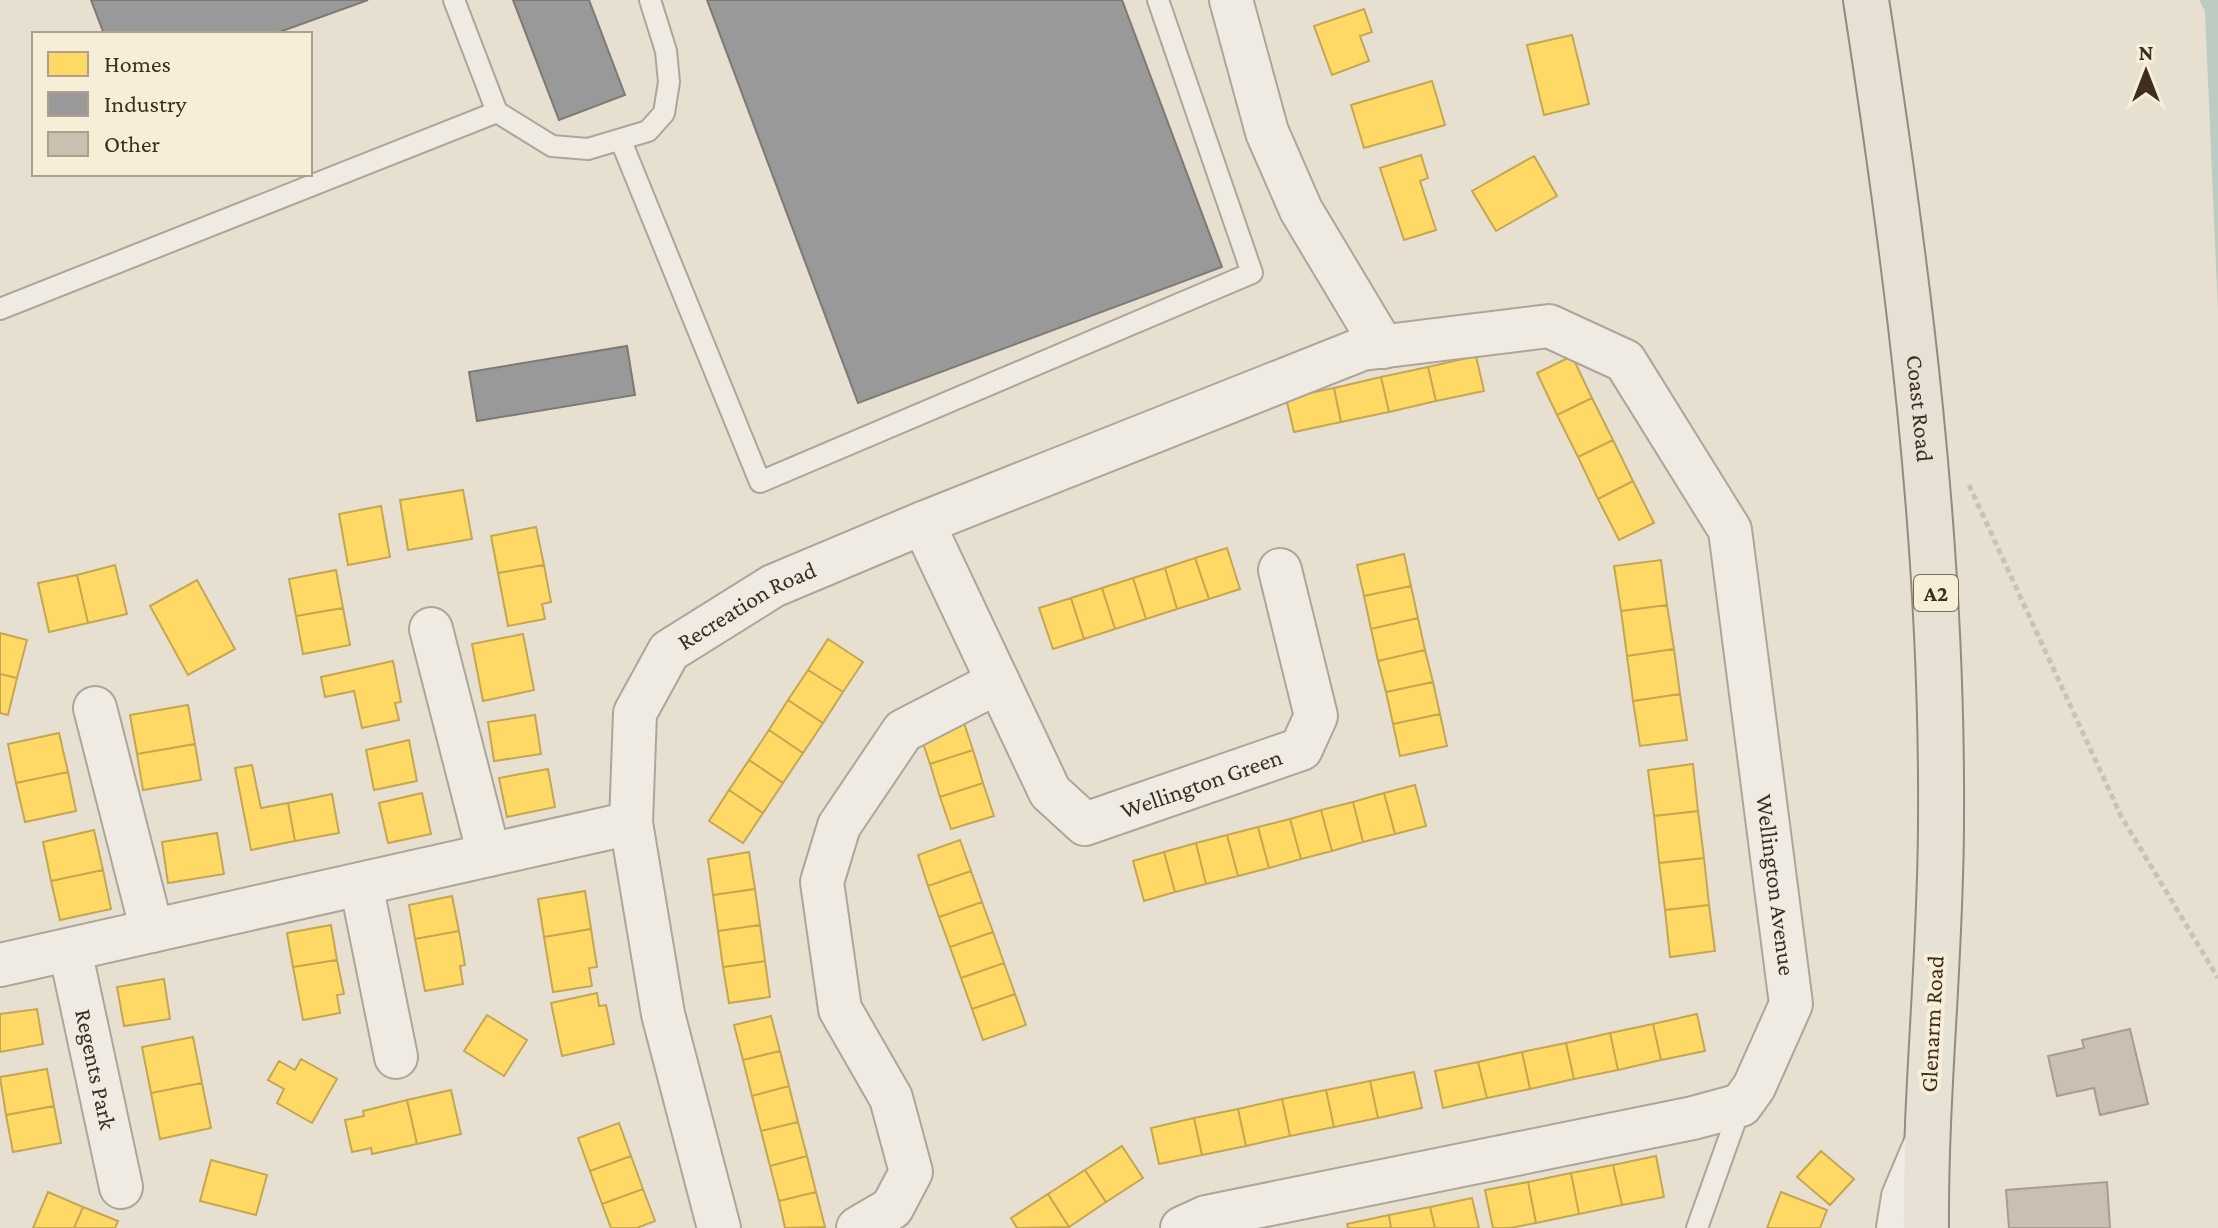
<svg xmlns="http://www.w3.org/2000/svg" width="2218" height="1228" font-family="'Crimson Pro',serif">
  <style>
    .water { fill: #bcccc2 }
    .homes { fill: #ffd966; stroke: #c5a651; stroke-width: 2 }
    .industry { fill: #999; stroke: #7d7975; stroke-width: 2 }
    .building { fill: #cbbfb2; stroke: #a89c90; stroke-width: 2 }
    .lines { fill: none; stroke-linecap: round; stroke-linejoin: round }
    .lane-casing { stroke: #ada599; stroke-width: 24 }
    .street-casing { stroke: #ada599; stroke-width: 46 }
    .primary-casing { stroke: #928b80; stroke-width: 48 }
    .path { stroke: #c8c2b9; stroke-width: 5; stroke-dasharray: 6 4; stroke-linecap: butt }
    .lane { stroke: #efebe3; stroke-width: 20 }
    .street { stroke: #efebe3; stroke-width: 42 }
    .primary { stroke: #e6e1d4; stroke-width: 44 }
    .labels { text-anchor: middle; stroke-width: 8; stroke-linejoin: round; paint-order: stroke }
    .shield { fill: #f7eed8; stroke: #756857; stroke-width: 2 }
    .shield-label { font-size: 22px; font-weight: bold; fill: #3d2e20 }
    .street-label { font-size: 24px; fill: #3d2e20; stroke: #f7eed8 }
  </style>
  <rect width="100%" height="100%" fill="#e7e0d1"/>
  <path class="water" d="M2199,0H2218V313L2205,11Z"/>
  <path class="homes" d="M1364,9L1372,32L1360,36L1369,61L1332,75L1314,26Z
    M1572,35L1589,104L1544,115L1527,45Z
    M1432,81L1445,125L1364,148L1351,105Z
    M1421,155L1428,178L1420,181L1436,230L1404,240L1380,168Z
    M1534,156L1557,196L1496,231L1472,191Z
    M1476,356L1484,391L1436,401L1428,367Z
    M1572,356L1592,398L1557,415L1537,373Z
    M1428,367L1436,401L1389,412L1381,377Z
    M1381,377L1389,412L1341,422L1334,388Z
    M1334,388L1341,422L1294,432L1286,398Z
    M1592,398L1613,440L1578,457L1557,415Z
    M1613,440L1633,481L1598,499L1578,457Z
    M1633,481L1654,523L1619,540L1598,499Z
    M463,490L472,539L408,550L400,500Z
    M381,506L390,557L348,565L339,514Z
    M536,527L544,565L498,573L491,536Z
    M1227,548L1240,589L1209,599L1195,558Z
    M1404,554L1411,586L1364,596L1357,565Z
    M1195,558L1209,599L1177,609L1165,568Z
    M1661,560L1667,605L1621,611L1614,566Z
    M115,565L127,614L88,623L77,575Z
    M544,565L551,602L542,604L545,619L508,626L498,573Z
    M1165,568L1177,609L1146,619L1133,578Z
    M336,570L343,608L296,616L289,579Z
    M77,575L88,623L49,632L38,583Z
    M1133,578L1146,619L1115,629L1102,588Z
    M197,580L235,649L188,675L150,606Z
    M1411,586L1418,618L1371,629L1364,596Z
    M1102,588L1115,629L1084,639L1071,598Z
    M1071,598L1084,639L1053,649L1039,608Z
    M1667,605L1674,649L1627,656L1621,611Z
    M343,608L350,645L303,654L296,616Z
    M1418,618L1425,650L1378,661L1371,629Z
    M0,633L27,640L17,678L0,674Z
    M523,634L534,690L483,701L472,644Z
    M828,639L863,662L843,692L808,670Z
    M1674,649L1680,694L1633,701L1627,656Z
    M1425,650L1433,682L1386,692L1378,661Z
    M393,661L401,702L395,703L399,720L362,728L354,691L325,697L321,677Z
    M808,670L843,692L823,723L788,700Z
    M0,674L17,678L8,715L0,713Z
    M1433,682L1440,714L1393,724L1386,692Z
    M1680,694L1687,740L1640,746L1633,701Z
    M788,700L823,723L803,753L769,730Z
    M188,705L195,744L137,754L130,715Z
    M1440,714L1447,746L1400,756L1393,724Z
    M535,715L541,754L494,761L488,722Z
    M962,717L973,750L930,764L919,731Z
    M769,730L803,753L783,783L749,760Z
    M59,733L68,772L16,783L8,744Z
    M409,740L417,781L374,790L366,750Z
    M195,744L201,780L143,790L137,754Z
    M973,750L983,783L940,797L930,764Z
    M749,760L783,783L763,813L729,790Z
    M1693,764L1698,811L1654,816L1648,770Z
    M252,765L261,808L288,803L295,841L251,850L235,768Z
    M548,769L555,807L507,817L499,778Z
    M68,772L76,811L25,822L16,783Z
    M983,783L994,816L951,829L940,797Z
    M1415,785L1426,826L1395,834L1384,793Z
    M729,790L763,813L743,843L709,821Z
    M422,793L431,834L388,843L379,803Z
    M1384,793L1395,834L1363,842L1353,802Z
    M332,794L339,833L295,841L288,803Z
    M1353,802L1363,842L1332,851L1321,810Z
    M1321,810L1332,851L1301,859L1290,819Z
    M1698,811L1704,858L1659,863L1654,816Z
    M1290,819L1301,859L1269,868L1258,827Z
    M1258,827L1269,868L1238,876L1227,835Z
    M94,830L103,870L51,881L43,842Z
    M217,833L224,874L168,883L162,842Z
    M1227,835L1238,876L1206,884L1196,843Z
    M960,840L971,871L928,886L918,855Z
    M1196,843L1206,884L1175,892L1164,852Z
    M749,852L755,889L713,895L708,859Z
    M1164,852L1175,892L1144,901L1133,861Z
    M1704,858L1709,905L1665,910L1659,863Z
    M103,870L111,909L60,920L51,881Z
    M971,871L982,902L939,917L928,886Z
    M755,889L760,925L718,931L713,895Z
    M585,891L591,929L544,937L538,899Z
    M452,896L459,931L415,939L409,905Z
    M982,902L993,932L950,947L939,917Z
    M1709,905L1715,951L1670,957L1665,910Z
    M331,925L337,960L293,967L287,933Z
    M760,925L765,961L723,967L718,931Z
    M591,929L597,967L589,968L592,986L553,992L544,937Z
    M459,931L465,965L460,966L463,984L425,991L415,939Z
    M993,932L1004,963L961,978L950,947Z
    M337,960L344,994L337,995L340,1013L303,1020L293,967Z
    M765,961L770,997L729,1003L723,967Z
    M1004,963L1015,994L972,1009L961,978Z
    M164,979L170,1019L124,1026L117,987Z
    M597,993L599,1006L606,1005L614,1044L562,1056L551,1003Z
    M1015,994L1026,1025L983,1040L972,1009Z
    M37,1009L43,1044L0,1052V1014Z
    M1697,1014L1705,1051L1661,1060L1653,1024Z
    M487,1015L527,1040L504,1076L464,1051Z
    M771,1016L780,1051L743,1060L734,1025Z
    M1653,1024L1661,1060L1618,1070L1610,1033Z
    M1610,1033L1618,1070L1574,1079L1566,1043Z
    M193,1037L202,1083L151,1093L142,1047Z
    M1566,1043L1574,1079L1530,1089L1522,1052Z
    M780,1051L789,1086L752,1096L743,1060Z
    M1522,1052L1530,1089L1487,1098L1478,1062Z
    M301,1059L337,1079L312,1123L277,1103L284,1089L268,1080L279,1061L295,1070Z
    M1478,1062L1487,1098L1443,1108L1435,1071Z
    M47,1069L54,1106L6,1115L0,1077Z
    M1414,1072L1422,1108L1378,1118L1370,1081Z
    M1370,1081L1378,1118L1334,1127L1326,1090Z
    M202,1083L211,1128L160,1139L151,1093Z
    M789,1086L798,1122L761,1131L752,1096Z
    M451,1090L461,1134L417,1144L407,1100Z
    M1326,1090L1334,1127L1290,1136L1282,1099Z
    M1282,1099L1290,1136L1246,1146L1238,1109Z
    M407,1100L417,1144L372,1154L371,1148L352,1152L345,1120L364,1116L363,1111Z
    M54,1106L61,1143L13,1152L6,1115Z
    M1238,1109L1246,1146L1202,1155L1194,1118Z
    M1194,1118L1202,1155L1159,1164L1151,1128Z
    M798,1122L807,1156L770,1166L761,1131Z
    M619,1123L631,1156L590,1171L578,1138Z
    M1122,1146L1143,1178L1106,1202L1085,1170Z
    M1821,1151L1854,1179L1830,1205L1797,1177Z
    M631,1156L643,1189L602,1204L590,1171Z
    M807,1156L816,1192L779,1201L770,1166Z
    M1656,1156L1664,1197L1622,1205L1613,1165Z
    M211,1160L267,1175L256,1215L200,1201Z
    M1613,1165L1622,1205L1579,1214L1571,1173Z
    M1085,1170L1106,1202L1069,1227L1048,1194Z
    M1571,1173L1579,1214L1536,1223L1528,1182Z
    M1528,1182L1536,1223L1510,1228H1493L1485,1190Z
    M643,1189L655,1221L637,1228H611L602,1204Z
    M48,1192L83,1207L74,1228H33Z
    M816,1192L825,1227L785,1228L779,1201Z
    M1781,1192L1827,1210L1820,1228H1767Z
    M1048,1194L1069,1227L1017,1228L1011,1218Z
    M1472,1198L1479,1228H1435L1430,1207Z
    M83,1207L118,1221L115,1228H74Z
    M1430,1207L1435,1228H1391L1389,1215Z
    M1389,1215L1391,1228H1348L1347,1224Z"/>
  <path class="industry" d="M91,0H368L274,34H104Z
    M513,0H589L625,95L559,120Z
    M707,0H1122L1222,267L858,403Z
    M627,346L635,395L477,421L469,372Z"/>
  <path class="building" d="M2130,1029L2148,1104L2100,1115L2094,1088L2057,1096L2048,1056L2084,1048L2082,1040Z
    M2107,1182L2110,1228H2009L2006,1190Z"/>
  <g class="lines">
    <defs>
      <path id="lane" d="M497,112L552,146L588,149L648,131L664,113L669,82L666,51L650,0
        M621,141L760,482L1252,273L1158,0
        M0,309L497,112L454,0
        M1697,1228L1741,1105"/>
      <g id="street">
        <path d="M1231,0L1267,132L1301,210L1383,347"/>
        <path id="s1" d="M923,523L1050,792L1085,824L1301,749L1316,716L1280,570"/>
        <path d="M431,629L489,855"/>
        <path d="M95,708L152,931"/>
        <path d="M361,884L396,1057"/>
        <path id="s2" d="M70,950L121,1187"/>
        <path d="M0,965L631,823"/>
        <path id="s3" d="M719,1228L663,1014L631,823L635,713L669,651L773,586L923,523L1362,349L1549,326L1625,361L1730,530L1791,1004L1754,1087L1741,1105L1693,1118L1206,1217L1182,1228"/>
        <path d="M858,1228L892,1208L911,1172L891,1098L840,1009L822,882L839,826L903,731L998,682"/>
        <path d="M1898,1228L1903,1197L1925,1145"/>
      </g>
      <g id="primary">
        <path id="s4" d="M1866,0C1908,271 1943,545 1941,820C1941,956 1925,1092 1926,1228"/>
      </g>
    </defs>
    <use href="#lane" class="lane-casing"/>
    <use href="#street" class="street-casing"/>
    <use href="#primary" class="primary-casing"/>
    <path class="path" d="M1969,485L2121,816L2218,978"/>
    <use href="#lane" class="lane"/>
    <use href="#street" class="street"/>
    <use href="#primary" class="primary"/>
  </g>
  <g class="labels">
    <rect class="shield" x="1914" y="575" width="44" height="36" rx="6"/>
    <g class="shield-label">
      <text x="1936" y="601">A2</text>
    </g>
    <g class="street-label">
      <text dy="8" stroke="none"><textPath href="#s4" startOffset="412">Coast Road</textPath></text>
      <text dy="8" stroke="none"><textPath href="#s3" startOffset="686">Recreation Road</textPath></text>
      <text dy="8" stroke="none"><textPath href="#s1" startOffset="468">Wellington Green</textPath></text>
      <text dy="8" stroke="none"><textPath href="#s3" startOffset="2182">Wellington Avenue</textPath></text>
      <text transform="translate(1932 1024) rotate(-87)" y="8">Glenarm Road</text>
      <text dy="8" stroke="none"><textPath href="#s2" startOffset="122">Regents Park</textPath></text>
    </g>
  </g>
  <rect x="32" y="32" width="280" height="144" fill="#f7eed8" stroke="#ada18e" stroke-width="2"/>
  <rect x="48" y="52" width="40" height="24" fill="#ffd966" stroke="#ada18e" stroke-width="2"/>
  <text x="104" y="72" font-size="24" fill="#3d2e20">Homes</text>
  <rect x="48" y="92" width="40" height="24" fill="#999999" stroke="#ada18e" stroke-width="2"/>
  <text x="104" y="112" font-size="24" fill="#3d2e20">Industry</text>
  <rect x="48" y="132" width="40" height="24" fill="#cbbfb2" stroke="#ada18e" stroke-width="2"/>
  <text x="104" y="152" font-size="24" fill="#3d2e20">Other</text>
  <g transform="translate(2146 72)" stroke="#f7eed8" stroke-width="6" paint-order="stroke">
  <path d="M0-6L14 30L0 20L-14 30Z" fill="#3d2e20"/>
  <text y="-12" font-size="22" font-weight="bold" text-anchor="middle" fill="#3d2e20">N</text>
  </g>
</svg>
